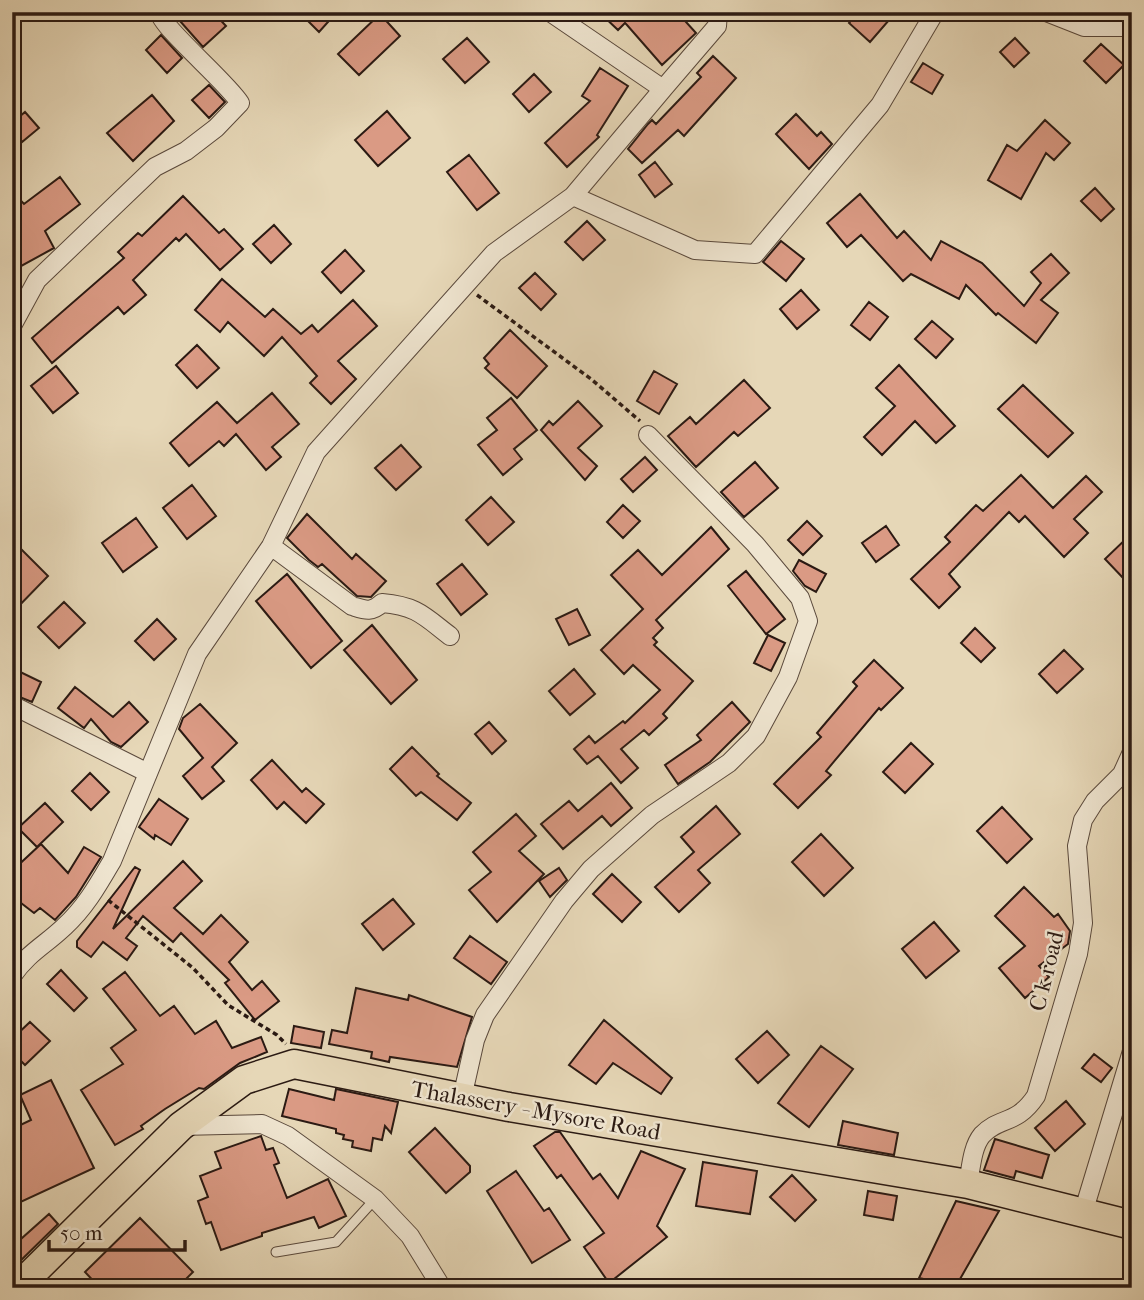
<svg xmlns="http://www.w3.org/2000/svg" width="1144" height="1300" font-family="'IM FELL French Canon',serif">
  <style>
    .building { fill: #da9a84; stroke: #2b1a13; stroke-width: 2 }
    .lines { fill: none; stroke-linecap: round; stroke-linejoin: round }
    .service-casing { stroke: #5a493c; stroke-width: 11 }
    .minor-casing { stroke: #5a493c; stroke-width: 20 }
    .primary-casing { stroke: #2b1a13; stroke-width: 31 }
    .path { stroke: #2b1a13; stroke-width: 3.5; stroke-dasharray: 5 3.5; stroke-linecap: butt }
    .service { stroke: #efe5d0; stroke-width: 9 }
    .minor { stroke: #efe5d0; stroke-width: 18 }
    .primary { stroke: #e6d7b7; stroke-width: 28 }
    .labels { text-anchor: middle; stroke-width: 5; stroke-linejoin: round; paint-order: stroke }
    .street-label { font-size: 23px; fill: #2b1a13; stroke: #efe5d0 }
  </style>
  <rect width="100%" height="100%" fill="#e6d7b7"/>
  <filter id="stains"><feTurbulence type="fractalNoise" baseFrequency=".00286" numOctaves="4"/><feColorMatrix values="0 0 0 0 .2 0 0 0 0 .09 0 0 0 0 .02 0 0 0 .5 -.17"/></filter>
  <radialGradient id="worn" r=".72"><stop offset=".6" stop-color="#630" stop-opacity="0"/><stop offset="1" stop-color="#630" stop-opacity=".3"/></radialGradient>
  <path class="building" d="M172,12H213L226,26L203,47Z
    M299,12H337L319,32Z
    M599,12H677L696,33L662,65L627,25L625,23L618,30Z
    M858,12H896L870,42L849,23Z
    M380,14L400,36L359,75L338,54Z
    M161,35L182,58L167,73L146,50Z
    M467,38L489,62L465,83L443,59Z
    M1015,38L1029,53L1014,67L1000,52Z
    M1101,44L1124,65L1106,83L1084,61Z
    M713,56L736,78L684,136L678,130L642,163L628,149L648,124L652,120L656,124L701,77L697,73Z
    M923,63L943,75L932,94L911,82Z
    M600,68L628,86L597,135L599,137L567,167L545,143L590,101L582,96Z
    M534,74L551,92L529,112L513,94Z
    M209,85L225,102L209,118L192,100Z
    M152,95L174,121L133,161L107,133Z
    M387,111L410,138L378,166L355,140Z
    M25,112L39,128L22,142L12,130V123Z
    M796,114L817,136L821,132L832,144L809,169L776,134Z
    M1045,120L1070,143L1054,160L1046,153L1021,199L988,180L1007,145L1017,151Z
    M469,155L499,193L477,210L447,172Z
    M655,162L672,184L655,197L639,175Z
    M60,177L80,204L45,231L54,248L12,271V191L24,204Z
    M1095,188L1114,209L1101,221L1081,201Z
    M860,194L897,238L904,231L931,260L941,241L982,263L1024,306L1041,283L1031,272L1051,254L1069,273L1041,300L1058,313L1036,343L998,313L996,315L966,285L959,299L911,274L903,281L861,235L847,247L827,223Z
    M183,196L219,233L224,229L243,249L220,270L186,234L179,241L176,238L133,280L146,295L124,314L118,307L52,363L32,338L124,258L118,252L138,233L142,236Z
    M587,221L605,240L583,260L565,242Z
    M274,225L291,244L271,263L253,244Z
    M781,241L804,259L786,281L763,262Z
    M345,250L364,271L341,293L322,272Z
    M535,273L556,294L541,310L519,288Z
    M222,279L265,317L273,309L301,334L312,325L318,332L353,300L377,326L338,361L356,379L331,404L310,383L317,376L282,337L264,356L228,322L220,332L195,310Z
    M801,290L819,310L797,329L780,309Z
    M869,302L888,317L870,340L851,325Z
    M932,321L953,339L936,358L915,339Z
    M510,330L547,366L517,398L485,368L489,364L484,358Z
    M197,345L219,368L197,388L176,365Z
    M899,365L955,426L936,443L915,421L882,455L864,437L895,406L876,388Z
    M56,366L78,393L53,413L31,386Z
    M654,371L677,384L659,414L637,401Z
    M744,380L770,408L738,436L734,432L696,467L668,436L690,417L696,424Z
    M1023,385L1073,433L1048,457L998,409Z
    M272,393L299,424L272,447L281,457L266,470L236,434L224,446L219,441L189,466L170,443L217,402L237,423Z
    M511,398L537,430L514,449L522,459L503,475L478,445L497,430L487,418Z
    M578,401L602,426L578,448L597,466L585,480L541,430L549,421L553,425Z
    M401,445L421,467L396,490L375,468Z
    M645,457L657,470L633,492L621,479Z
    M755,462L778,488L744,517L721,492Z
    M1021,475L1053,508L1086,476L1102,492L1074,519L1088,533L1064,557L1025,516L1019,522L1009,512L949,574L960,587L939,608L911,579L950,542L945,537L976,505L983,511Z
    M192,485L216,516L187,539L163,508Z
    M491,497L514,522L488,545L466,520Z
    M623,505L640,521L623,538L607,522Z
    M307,514L352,559L356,554L386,581L371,597L357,596L322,564L318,567L309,560L287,538Z
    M136,518L157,547L123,572L102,543Z
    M807,521L822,536L803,555L788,540Z
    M886,526L899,545L876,562L862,543Z
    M711,527L729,549L656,620L663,628L653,638L657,642L654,645L693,681L663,714L667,718L649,735L644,730L621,749L638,768L621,783L598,756L587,764L574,749L589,736L595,743L623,721L625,723L660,690L633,665L624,674L601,650L643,609L611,575L638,550L662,575Z
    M1132,533V573L1125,580L1105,559Z
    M12,540L48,576L12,613Z
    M799,560L826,574L816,592L805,586L793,571Z
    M462,564L487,594L461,615L437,584Z
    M746,571L785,619L766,634L728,586Z
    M287,574L342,641L311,668L256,601Z
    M64,602L85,623L59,648L38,627Z
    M577,609L590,635L569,645L556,619Z
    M157,619L176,639L154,660L135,641Z
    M372,625L417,680L391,704L344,650Z
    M975,628L995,648L981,662L961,643Z
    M768,635L785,643L771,671L754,663Z
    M1064,650L1083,669L1057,693L1039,674Z
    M874,660L903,688L881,710L879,708L826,771L831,775L798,808L774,784L821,737L817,733L857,686L853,682Z
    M12,668L41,682L32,702L12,694Z
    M574,669L595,694L570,715L549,691Z
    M75,687L113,717L129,702L148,722L121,747L111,742L91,719L84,728L58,708Z
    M732,702L750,722L710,762L678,784L665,765L701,740L697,735Z
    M200,704L237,743L212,767L224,781L202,799L183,776L203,758L179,729L183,718Z
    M489,722L506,741L492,754L475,734Z
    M911,743L933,764L905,793L883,772Z
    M412,747L439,774L437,776L471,803L457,820L421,792L416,796L390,769Z
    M272,760L302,792L306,788L324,804L306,823L284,802L277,809L251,780Z
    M90,773L109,792L91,810L72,791Z
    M611,783L632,808L611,826L602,816L563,849L541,824L569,801L578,811Z
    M159,799L188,819L171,845L155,835L154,839L139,827Z
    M45,803L63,822L37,847L18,828Z
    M716,806L740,834L698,870L710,883L679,912L655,887L694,852L681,837Z
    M1002,807L1032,839L1007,863L977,831Z
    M516,814L536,836L519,851L544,874L497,922L469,890L491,872L473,852Z
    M821,834L853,868L824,896L792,862Z
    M41,844L68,873L84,847L101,857L76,897L55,920L40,908L34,913L12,896V871Z
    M183,861L202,881L174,908L203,934L221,915L248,942L229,962L252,990L262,981L279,1001L255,1020L225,983L229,980L181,933L173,942L143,916L126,938L137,946L127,960L103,942L91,957L77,947V941L135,867L140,870L113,929Z
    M559,868L567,880L550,897L539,881Z
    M612,874L641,902L622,922L593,894Z
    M1024,887L1054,917L1058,914L1070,931L1068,944L1039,966L1049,977L1025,998L999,968L1025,946L995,916Z
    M393,899L414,924L383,950L362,924Z
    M934,922L959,951L926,978L902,949Z
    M470,936L507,962L491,984L454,958Z
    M61,970L87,998L74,1011L47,984Z
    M125,972L160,1016L174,1006L195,1034L216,1021L232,1048L261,1037L267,1052L240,1063L204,1089L199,1088L165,1109L141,1126L143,1129L115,1145L81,1090L123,1064L111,1048L136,1030L103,989Z
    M356,988L408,1000L409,995L472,1017L457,1067L390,1057L389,1062L371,1058L372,1052L329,1044L332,1030L347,1033Z
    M604,1020L672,1078L661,1094L613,1063L596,1084L569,1065Z
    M30,1022L50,1041L25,1065L12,1052V1039Z
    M294,1026L324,1032L321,1048L291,1043Z
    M767,1031L789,1055L758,1083L736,1059Z
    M821,1046L853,1069L809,1127L778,1103Z
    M1094,1054L1112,1068L1101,1082L1082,1068Z
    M51,1080L94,1168L12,1206V1129L31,1120L20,1095Z
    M289,1089L334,1100L336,1089L398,1102L391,1133L385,1126L382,1140L373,1138L371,1151L352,1147L353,1141L343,1139L344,1135L336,1133V1129L282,1116Z
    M1066,1101L1085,1124L1055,1151L1035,1128Z
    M843,1121L898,1133L894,1155L838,1145Z
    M435,1128L470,1166V1172L446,1193L409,1152Z
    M555,1132H560L593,1179L600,1174L618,1198L641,1151L685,1169L657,1226L667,1237L609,1283L584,1247L604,1233L561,1175L557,1178L534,1146Z
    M261,1136L266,1150L273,1148L279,1163L274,1165L287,1198L328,1179L346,1216L319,1228L314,1217L262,1233V1236L221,1250L211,1222L206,1224L198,1201L208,1197L200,1176L221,1168L215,1152Z
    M995,1139L1049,1155L1042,1178L1016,1171L1014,1178L984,1170Z
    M703,1162L757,1171L750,1214L696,1206Z
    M516,1171L544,1211L549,1208L570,1240L532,1263L487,1191Z
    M792,1175L816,1200L795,1221L770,1197Z
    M868,1191L897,1196L893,1220L864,1215Z
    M956,1201L999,1211L956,1286L919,1278Z
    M49,1214L58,1224L12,1269V1247Z
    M140,1218L193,1272L177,1288L99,1287L85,1272Z"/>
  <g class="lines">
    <defs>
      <path id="service" d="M276,1252L336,1242L375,1199"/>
      <path id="minor" d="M1046,12L1084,27H1132
        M663,89L717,26L718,12
        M573,196L695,250L755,254L880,105L935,12
        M12,326L37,280L155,167L186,151L216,128L240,103C226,81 162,28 159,12
        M271,546L352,606C365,610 371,613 382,603C417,606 424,616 450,636
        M12,705L146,772
        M12,976C29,952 44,946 64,927C85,908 98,885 112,861L197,654L271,546L316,452L494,253L573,196L663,89L550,12
        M462,1098L475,1040L485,1015L564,901L591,869L652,815L729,763L756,736L788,677L808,621L800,598L755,544L648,435
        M181,1126L262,1124L288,1136L375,1199L410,1236L442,1288
        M968,1184C971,1168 972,1147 982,1135C1000,1116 1016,1126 1036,1096L1078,954L1083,923L1077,846L1083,820L1095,801L1122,774L1132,752
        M1083,1213L1132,1051"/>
      <path id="primary" d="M17,1288L181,1126L244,1080L294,1064L509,1107L968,1184L1132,1225"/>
    </defs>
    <use href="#service" class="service-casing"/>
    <use href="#minor" class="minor-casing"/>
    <use href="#primary" class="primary-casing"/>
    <path class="path" d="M477,295L591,379L640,421
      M108,900L193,968L228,1005L277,1035L286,1044"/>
    <use href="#service" class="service"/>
    <use href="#minor" class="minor"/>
    <use href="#primary" class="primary"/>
  </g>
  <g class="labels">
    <g class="street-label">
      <text transform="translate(1046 971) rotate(-76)" y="8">C k road</text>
      <text transform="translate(536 1110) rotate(10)" y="8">Thalassery - Mysore Road</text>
    </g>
  </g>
  <rect width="1144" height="1300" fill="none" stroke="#e6d7b7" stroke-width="42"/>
  <rect x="14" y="14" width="1116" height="1272" fill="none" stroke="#2b1a13" stroke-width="3.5"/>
  <rect x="21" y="21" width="1102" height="1258" fill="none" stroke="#2b1a13" stroke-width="2"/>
  <path d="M49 1240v10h136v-10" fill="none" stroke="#2b1a13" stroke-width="3.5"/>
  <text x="60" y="1240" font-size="21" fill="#2b1a13" stroke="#efe5d0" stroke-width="5" paint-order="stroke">50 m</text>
  <rect width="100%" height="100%" filter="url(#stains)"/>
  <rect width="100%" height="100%" fill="url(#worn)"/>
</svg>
